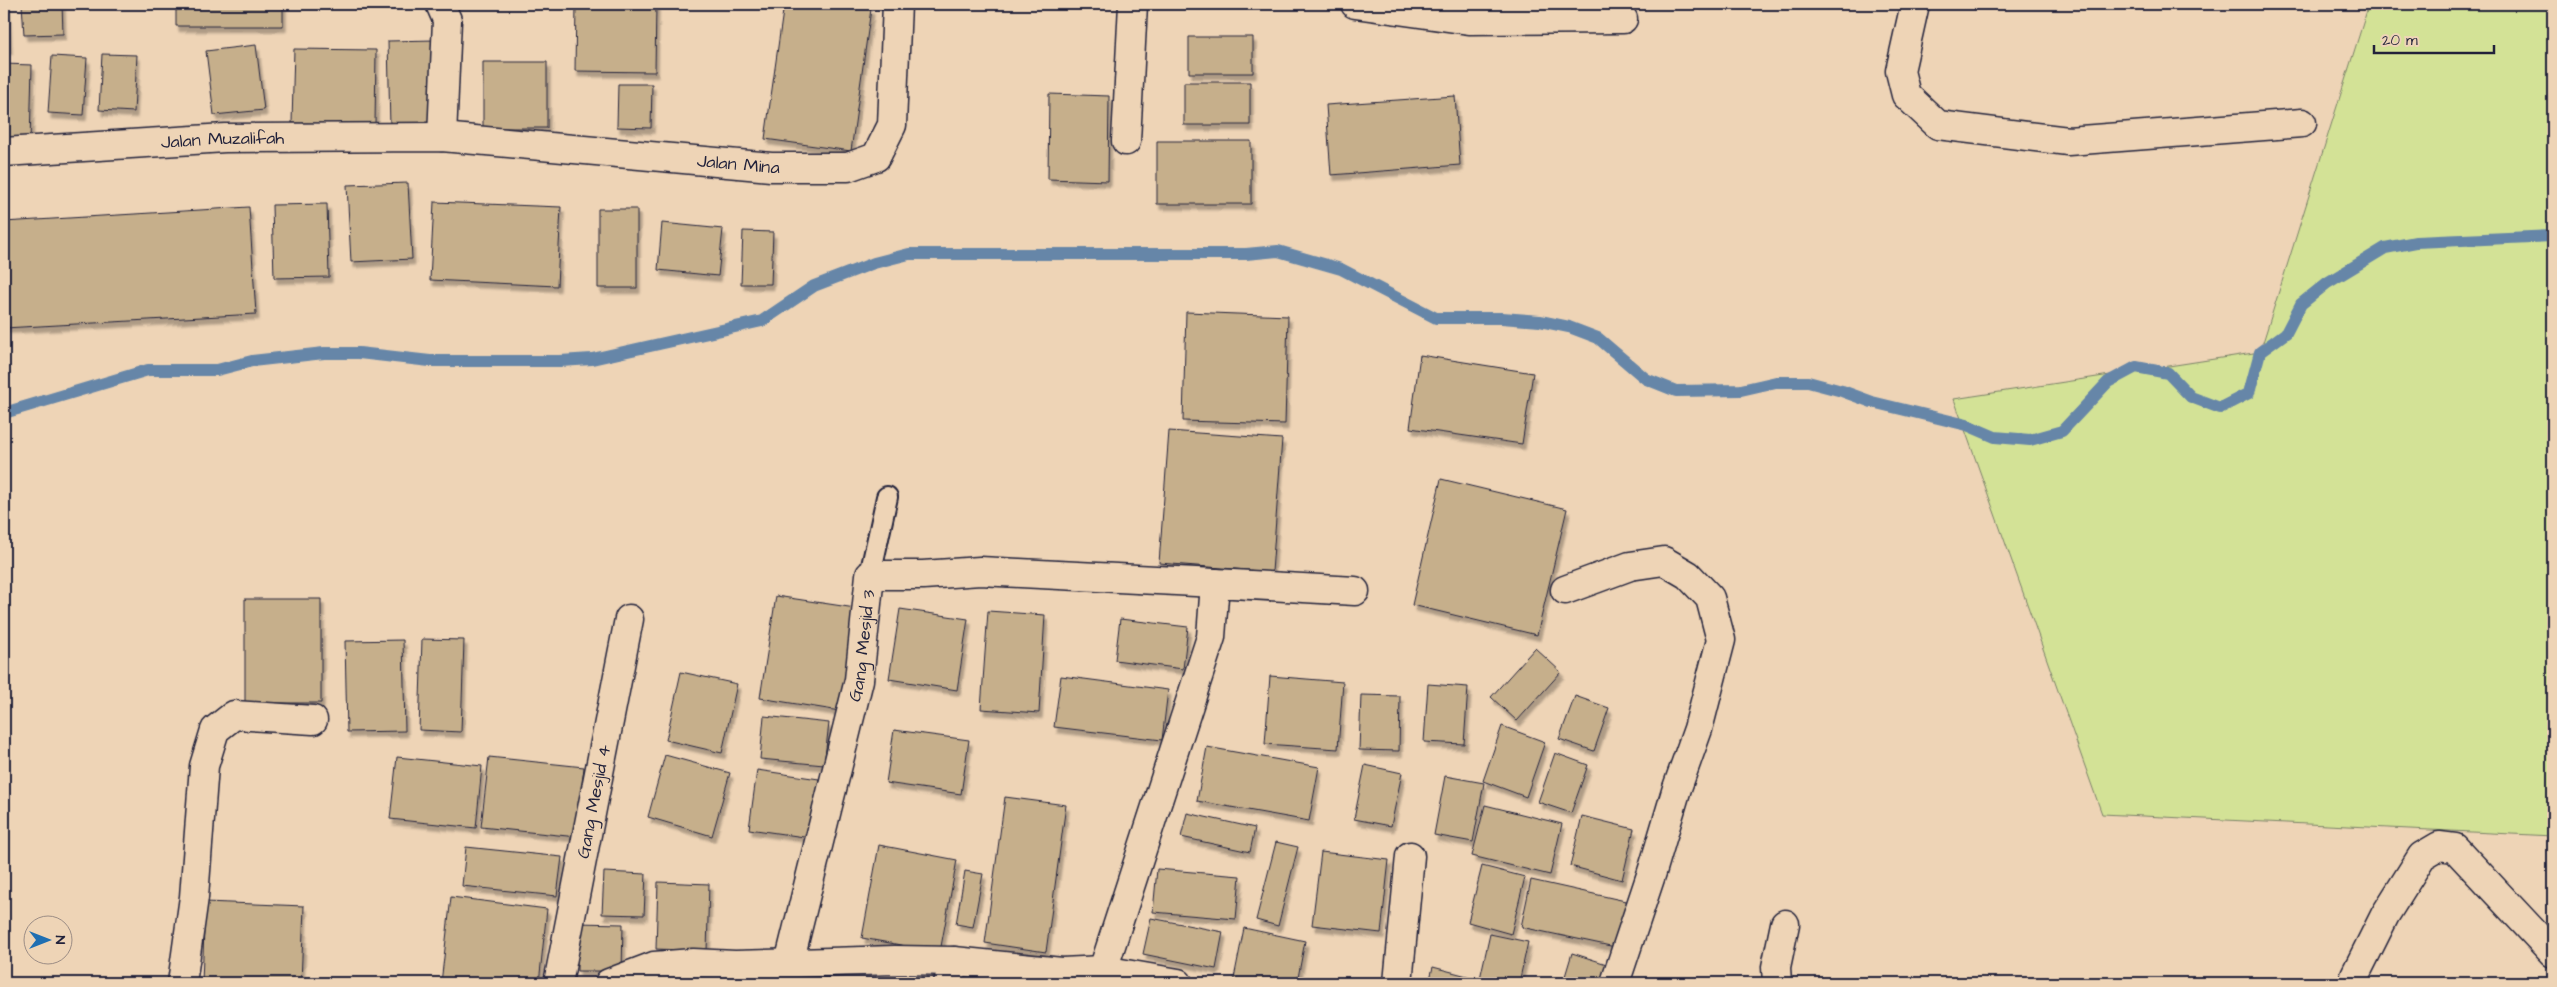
<svg xmlns="http://www.w3.org/2000/svg" width="2557" height="987" font-family="'Architects Daughter',sans-serif">
  <style>
    .green { fill: #d3e296; stroke: #7a8268 }
    .lines { fill: none; stroke-linecap: round; stroke-linejoin: round }
    .stream { stroke: #6686a8; stroke-width: 12 }
    .building { fill: #c6af8b; stroke: #22223b; filter: url(#shadow) }
    .lane-casing { stroke: #22223b; stroke-width: 24 }
    .street-casing { stroke: #22223b; stroke-width: 31 }
    .lane { stroke: #eed4b6; stroke-width: 20 }
    .street { stroke: #eed4b6; stroke-width: 28 }
    .labels { text-anchor: middle; stroke-width: 4; stroke-linejoin: round; paint-order: stroke }
    .street-label { font-size: 18px; fill: #22223b; stroke: #eed4b6 }
  </style>
  <defs>
    <filter id="shadow"><feDropShadow dx="3" dy="5.5" stdDeviation="1" flood-color="#0004"/></filter>
  </defs>
  <rect width="100%" height="100%" fill="#eed4b6"/>
  <filter id="ink" filterUnits="userSpaceOnUse"><feTurbulence type="fractalNoise" baseFrequency=".02" numOctaves="2"/><feDisplacementMap in="SourceGraphic" scale="10" xChannelSelector="R" yChannelSelector="G"/><feConvolveMatrix kernelMatrix="1 2 1 2 8 2 1 2 1" color-interpolation-filters="sRGB"/></filter>
  <g filter="url(#ink)">
    <path class="green" d="M2369,4H2553V836L2102,814L1954,399L2260,352Z"/>
    <g class="lines">
      <path class="stream" d="M4,413L148,370H217L252,361L324,353H359L430,361H560L592,359L762,321L814,286L874,263L909,254H1246L1278,251L1341,269L1436,318H1502L1540,321L1569,327L1598,338L1646,379L1676,391L1741,390L1776,382H1808L1842,391L1872,402L1967,425L1995,437L2030,440L2062,431L2108,382L2136,367L2168,373L2191,397L2220,408L2249,393L2260,352L2286,333L2301,304L2327,283L2385,248L2416,242L2553,236"/>
    </g>
    <path class="building" d="M4,4H7L9,49H4Z
      M22,4H62L63,34L24,35Z
      M176,4H283V26H176Z
      M576,4H656L655,72L575,71Z
      M784,4H834L871,9L851,151L765,139Z
      M1468,4H1499L1500,6L1468,7Z
      M1189,37H1253V73H1189Z
      M435,40L436,125L390,127L388,41Z
      M256,45L264,110L214,115L206,51Z
      M294,49L376,50L375,125L292,123Z
      M102,54L137,55L134,112L99,110Z
      M52,56L87,58L83,115L48,113Z
      M483,62H547V128H483Z
      M4,64L32,65L30,143H4Z
      M1184,82H1250V125H1184Z
      M618,84H652L651,128L617,127Z
      M1049,94L1109,96L1108,181L1048,179Z
      M1455,96L1460,165L1331,175L1326,105Z
      M1157,141H1251V204H1157Z
      M408,183L412,259L351,262L347,185Z
      M434,202L561,207L557,286L430,280Z
      M327,204L329,277L274,278L272,205Z
      M249,207L256,314L4,328V222Z
      M598,209H637V288H598Z
      M662,223L723,229L718,276L658,270Z
      M743,231L773,232L771,284H741Z
      M1186,312L1288,316L1285,424L1183,421Z
      M1420,355L1533,373L1522,444L1410,428Z
      M1169,431L1282,439L1272,572L1159,563Z
      M1441,479L1567,509L1537,635L1412,605Z
      M776,596L862,609L846,712L760,698Z
      M245,599H321V703H245Z
      M900,609L968,619L957,690L889,679Z
      M988,611L1045,615L1039,713L981,709Z
      M1120,619L1188,627L1183,669L1115,660Z
      M422,639L464,640L461,732L419,730Z
      M403,640L405,731L347,732L345,641Z
      M1535,648L1561,672L1517,721L1491,697Z
      M681,672L737,684L722,753L666,740Z
      M1061,676L1168,690L1162,740L1054,727Z
      M1270,676L1343,682L1338,749L1265,744Z
      M1428,684L1468,687L1464,744L1424,742Z
      M1361,695L1400,696L1399,751L1359,750Z
      M1575,696L1609,708L1594,751L1559,739Z
      M764,716L829,723L824,765L760,759Z
      M1502,726L1545,742L1526,797L1483,781Z
      M894,730L969,740L961,794L886,783Z
      M1207,747L1319,767L1309,821L1197,801Z
      M1555,753L1588,765L1571,813L1538,802Z
      M665,755L730,773L712,836L648,817Z
      M397,757L482,766L476,828L390,819Z
      M489,757L584,767L577,837L481,827Z
      M1365,765L1402,773L1391,826L1354,819Z
      M757,770L819,779L811,838L749,829Z
      M1445,776L1484,783L1473,842L1434,835Z
      M1005,797L1066,805L1046,952L985,943Z
      M1485,805L1562,824L1550,875L1472,856Z
      M1187,813L1255,828L1250,852L1181,837Z
      M1582,816L1634,829L1622,880L1570,866Z
      M1276,842L1298,847L1278,926L1256,920Z
      M879,845L957,860L940,952L862,938Z
      M466,847L562,857L557,896L462,886Z
      M1321,852L1389,860L1381,933L1312,925Z
      M1482,866L1525,877L1511,934L1468,922Z
      M1157,869L1240,876L1236,919L1153,912Z
      M965,871L983,874L973,927L956,924Z
      M604,872L646,874L644,915L602,914Z
      M1531,880L1630,902L1620,948L1521,927Z
      M658,882L709,884L707,951L656,949Z
      M451,897L547,909L539,983H441Z
      M205,902L304,906L301,983H202Z
      M1151,918L1223,932L1216,969L1143,954Z
      M577,923L623,924L622,971H577Z
      M1244,928L1305,941L1297,983H1233Z
      M1490,934L1528,942L1519,983H1479Z
      M1572,953L1616,967L1611,983H1563Z
      M1433,967L1471,977L1469,983H1429Z"/>
    <g class="lines">
      <defs>
        <path id="lane" d="M870,575L887,497"/>
        <g id="street">
          <path d="M440,4L447,20L442,137"/>
          <path d="M1355,4L1469,20L1623,19"/>
          <path d="M1915,4L1900,71L1906,95L1938,125L2068,141L2302,123"/>
          <path d="M1126,141L1133,4"/>
          <path id="s1" d="M4,152L225,138L442,137L771,167H848L876,157L892,125L897,4"/>
          <path d="M1565,590L1630,566L1664,561L1688,575L1710,598L1721,640L1698,729L1677,788L1652,872L1615,983"/>
          <path id="s2" d="M789,963L859,680L870,575H923L980,571L1215,583"/>
          <path d="M1103,970L1211,637L1215,583L1355,591"/>
          <path d="M182,983L194,897L204,766L215,730L234,715L313,720"/>
          <path id="s3" d="M558,983L629,619"/>
          <path d="M609,983L654,966L693,963L735,965L895,960L954,961L1062,972L1103,970L1178,983"/>
          <path d="M948,983L954,961"/>
          <path d="M1398,983L1410,856"/>
          <path d="M1777,983L1776,967L1785,924"/>
          <path d="M2354,983L2355,975L2385,915L2422,856L2439,846L2455,848L2553,953"/>
        </g>
      </defs>
      <use href="#lane" class="lane-casing"/>
      <use href="#street" class="street-casing"/>
      <use href="#lane" class="lane"/>
      <use href="#street" class="street"/>
    </g>
  </g>
  <g class="labels">
    <g class="street-label">
      <text dy="6" stroke="none"><textPath href="#s1" startOffset="219">Jalan Muzalifah</textPath></text>
      <text dy="6" stroke="none"><textPath href="#s1" startOffset="736">Jalan Mina</textPath></text>
      <text dy="6" stroke="none"><textPath href="#s2" startOffset="326">Gang Mesjid 3</textPath></text>
      <text dy="6" stroke="none"><textPath href="#s3" startOffset="185">Gang Mesjid 4</textPath></text>
    </g>
  </g>
  <rect width="2557" height="987" fill="none" stroke="#eed4b6" stroke-width="20"/>
  <rect x="10" y="10" width="2537" height="967" fill="none" stroke="#22223b" stroke-width="2" filter="url(#ink)"/>
  <g transform="translate(48 940) rotate(90)"><circle r="24" fill="#eed4b6" stroke="#9c8d85"/>
  <path d="M0-4L9 19L0 12L-9 19Z" fill="#1f6fb2"/>
  <text y="-8" font-size="14" font-weight="bold" text-anchor="middle" fill="#22223b">N</text>
  </g>
  <path d="M2374 45v8h120v-8" fill="none" stroke="#22223b" stroke-width="2.5"/>
  <text x="2382" y="45" font-size="15" fill="#22223b" stroke="#eed4b6" stroke-width="4" paint-order="stroke">20 m</text>
</svg>
